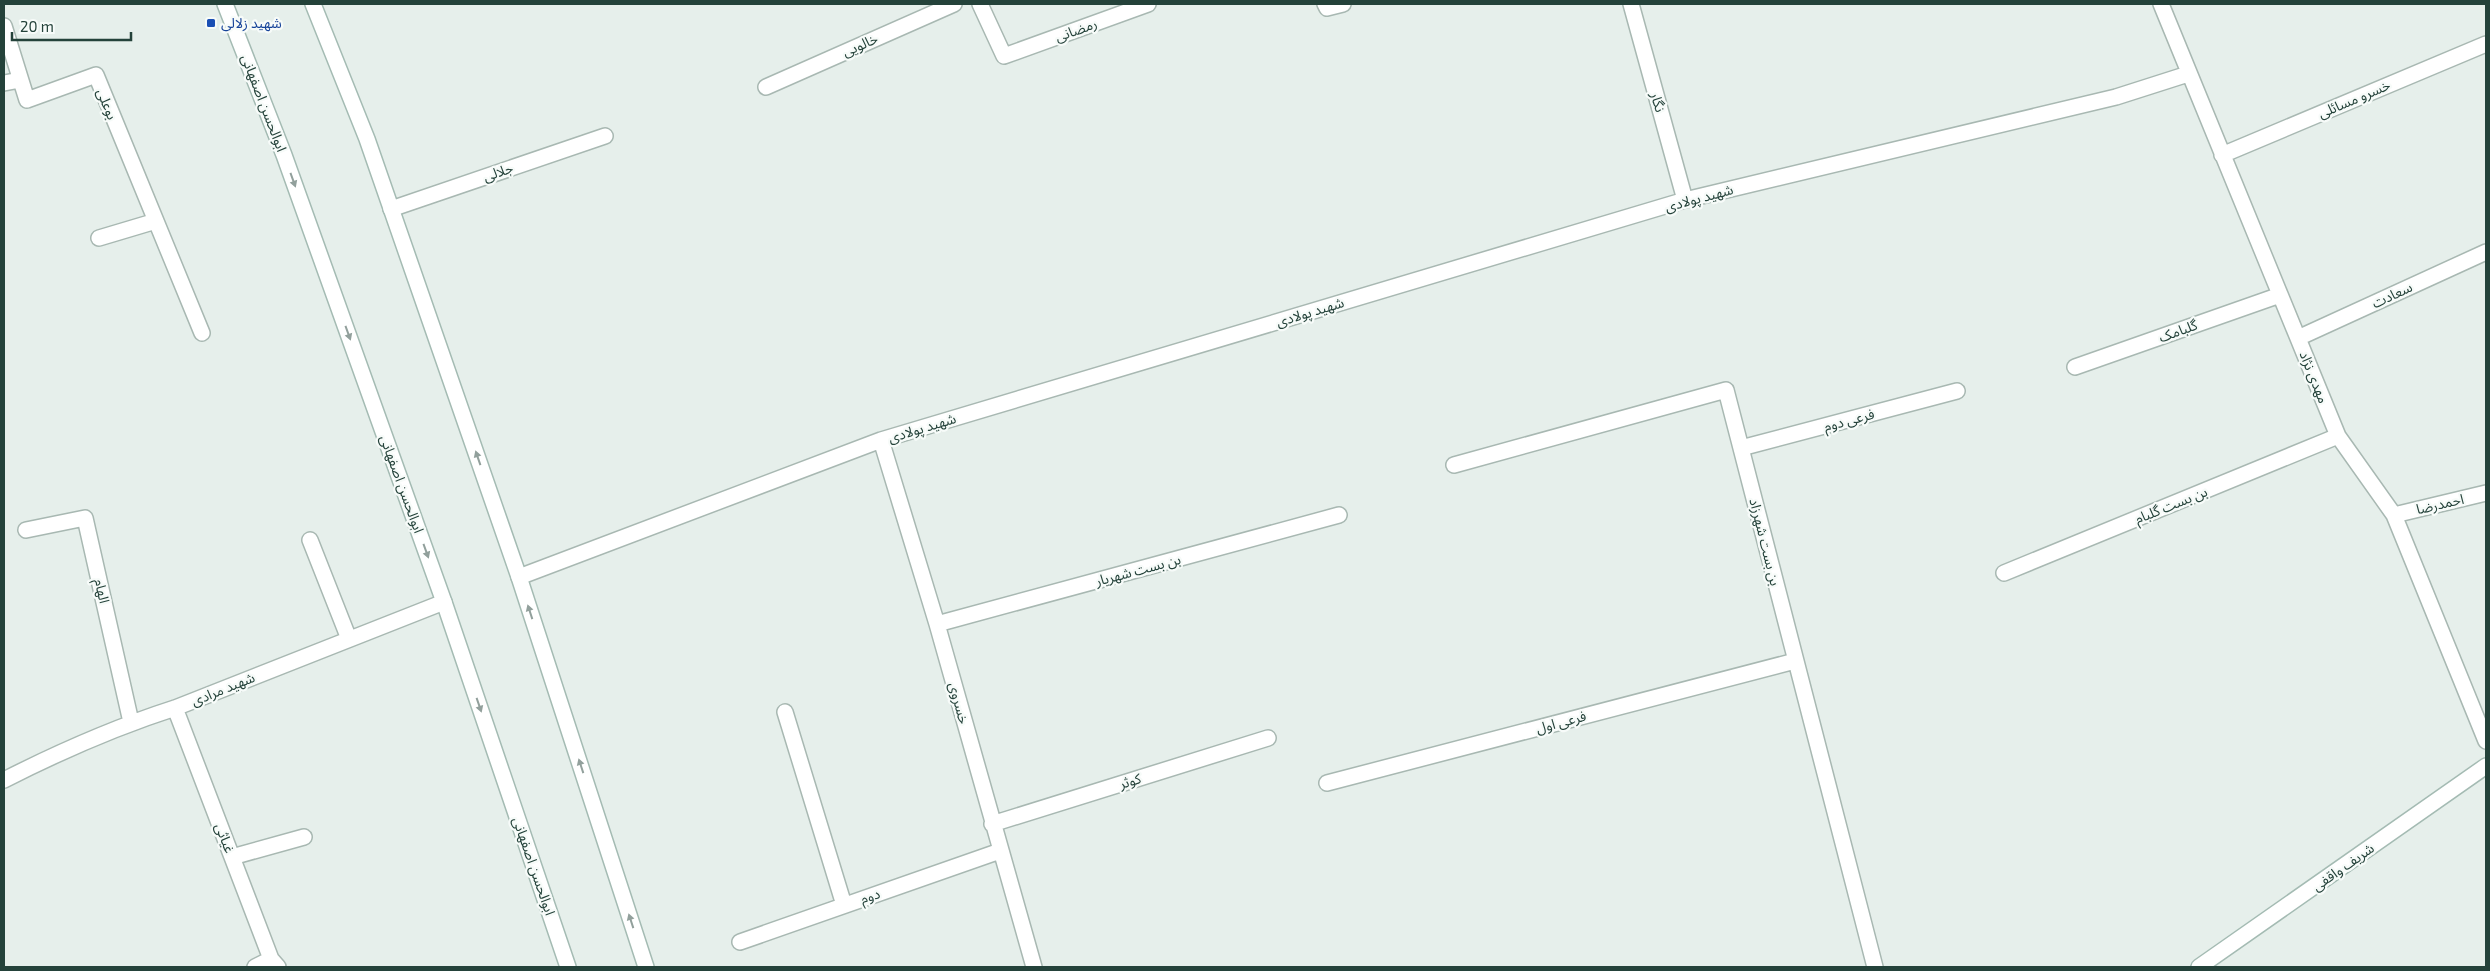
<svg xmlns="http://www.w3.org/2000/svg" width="2490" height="971" font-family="'Exo 2','Noto Sans Arabic',sans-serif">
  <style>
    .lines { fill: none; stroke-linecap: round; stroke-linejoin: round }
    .street-casing { stroke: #a8b8b2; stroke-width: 18 }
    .secondary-casing { stroke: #a4bbb3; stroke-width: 18 }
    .street { stroke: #fff; stroke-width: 15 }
    .secondary { stroke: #fff; stroke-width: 15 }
    .oneway { fill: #92a09c }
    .transit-dot { fill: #1a4fb4; stroke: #f7fbf9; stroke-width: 2 }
    .labels { text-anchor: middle; stroke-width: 4.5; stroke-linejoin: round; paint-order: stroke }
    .transit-label { font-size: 14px; fill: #164399; stroke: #f7fbf9; text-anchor: start }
    .street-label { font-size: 14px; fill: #24423a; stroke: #f7fbf9 }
  </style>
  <rect width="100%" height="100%" fill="#e6efeb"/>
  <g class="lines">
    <defs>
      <path id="street" d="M980,4L1004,56L1148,4
        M1325,4L1327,8L1343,4
        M1631,4L1685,200
        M2161,4L2338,436L2394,515L2486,741
        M4,26L27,100L96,75L202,333
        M4,83L20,80
        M766,87L954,4
        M2222,155L2486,44
        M391,209L605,136
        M99,238L156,221
        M2298,338L2486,252
        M2075,367L2280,295
        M881,440L937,624L1034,967
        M1741,448L1957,391
        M1454,465L1726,390L1875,967
        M2394,515L2486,493
        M26,530L85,518L131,722
        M310,540L349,639
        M2004,573L2338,436
        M519,577L881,440L1685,200L2116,97L2188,74
        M937,624L1339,515
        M175,708L271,959L278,967
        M785,712L844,905
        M4,780C59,752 116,727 175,708L444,602
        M1327,783L1795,661
        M992,824L1268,738
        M232,857L304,837
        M740,942L1000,851
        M255,967L271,959"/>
      <path id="secondary" d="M225,4L284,155L444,602L568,967
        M313,4L367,139L519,577L646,967
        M2199,967L2486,766"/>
    </defs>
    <use href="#street" class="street-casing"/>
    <use href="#secondary" class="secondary-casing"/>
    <use href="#street" class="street"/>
    <use href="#secondary" class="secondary"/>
  </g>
  <defs><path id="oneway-solid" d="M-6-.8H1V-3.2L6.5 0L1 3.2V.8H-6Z" transform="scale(1.25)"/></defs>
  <g class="oneway">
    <use href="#oneway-solid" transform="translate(293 180) rotate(70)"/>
    <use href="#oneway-solid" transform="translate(348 333) rotate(70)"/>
    <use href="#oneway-solid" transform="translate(478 458) rotate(-109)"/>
    <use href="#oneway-solid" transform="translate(426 551) rotate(70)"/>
    <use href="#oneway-solid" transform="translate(530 612) rotate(-108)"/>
    <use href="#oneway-solid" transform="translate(479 705) rotate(71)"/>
    <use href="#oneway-solid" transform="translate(581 766) rotate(-108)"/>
    <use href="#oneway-solid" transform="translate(631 921) rotate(-108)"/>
  </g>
  <rect class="transit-dot" x="206" y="18" width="10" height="10" rx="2.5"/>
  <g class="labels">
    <g class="transit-label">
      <text x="221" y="28">شهید زلالی</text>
    </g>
    <g class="street-label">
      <text transform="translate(1076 30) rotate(-20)" y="5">رمضانی</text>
      <text transform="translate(860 45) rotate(-24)" y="5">خالویی</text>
      <text transform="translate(2354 99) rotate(-23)" y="5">خسرو مسائلی</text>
      <text transform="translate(1658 102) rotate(74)" y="5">نگار</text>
      <text transform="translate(264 103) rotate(69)" y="5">ابوالحسن اصفهانی</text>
      <text transform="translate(107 104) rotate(68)" y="5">بوعلی</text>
      <text transform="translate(498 172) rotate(-19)" y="5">جلالی</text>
      <text transform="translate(1699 198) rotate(-15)" y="5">شهید پولادی</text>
      <text transform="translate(2392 295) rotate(-25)" y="5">سعادت</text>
      <text transform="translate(1310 312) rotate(-17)" y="5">شهید پولادی</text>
      <text transform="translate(2178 331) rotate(-20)" y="5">گلبامک</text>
      <text transform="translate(2314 377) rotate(68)" y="5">مهدی نژاد</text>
      <text transform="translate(1849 420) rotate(-15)" y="5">فرعی دوم</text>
      <text transform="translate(922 428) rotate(-17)" y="5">شهید پولادی</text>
      <text transform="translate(402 484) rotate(70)" y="5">ابوالحسن اصفهانی</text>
      <text transform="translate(2440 504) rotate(-13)" y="5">احمدرضا</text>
      <text transform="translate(2171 505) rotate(-22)" y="5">بن بست گلبام</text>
      <text transform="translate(1765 542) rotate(76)" y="5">بن بست شهرزاد</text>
      <text transform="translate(1138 570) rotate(-15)" y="5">بن بست شهریار</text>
      <text transform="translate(102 591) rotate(77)" y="5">الهام</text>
      <text transform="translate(223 689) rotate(-22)" y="5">شهید مرادی</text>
      <text transform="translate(959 703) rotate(75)" y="5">خسروی</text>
      <text transform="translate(1561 722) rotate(-15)" y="5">فرعی اول</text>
      <text transform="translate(1130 781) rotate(-17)" y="5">کوثر</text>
      <text transform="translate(225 838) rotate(69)" y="5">غیاثی</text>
      <text transform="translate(534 866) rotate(71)" y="5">ابوالحسن اصفهانی</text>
      <text transform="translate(2343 867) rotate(-35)" y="5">شریف واقفی</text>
      <text transform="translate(870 896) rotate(-19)" y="5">دوم</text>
    </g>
  </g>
  <rect width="2490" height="971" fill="none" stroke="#24423a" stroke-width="10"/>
  <path d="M12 32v8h119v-8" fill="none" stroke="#24423a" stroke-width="2.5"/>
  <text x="20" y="32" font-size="15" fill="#24423a" stroke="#f7fbf9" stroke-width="4" paint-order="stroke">20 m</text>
</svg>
